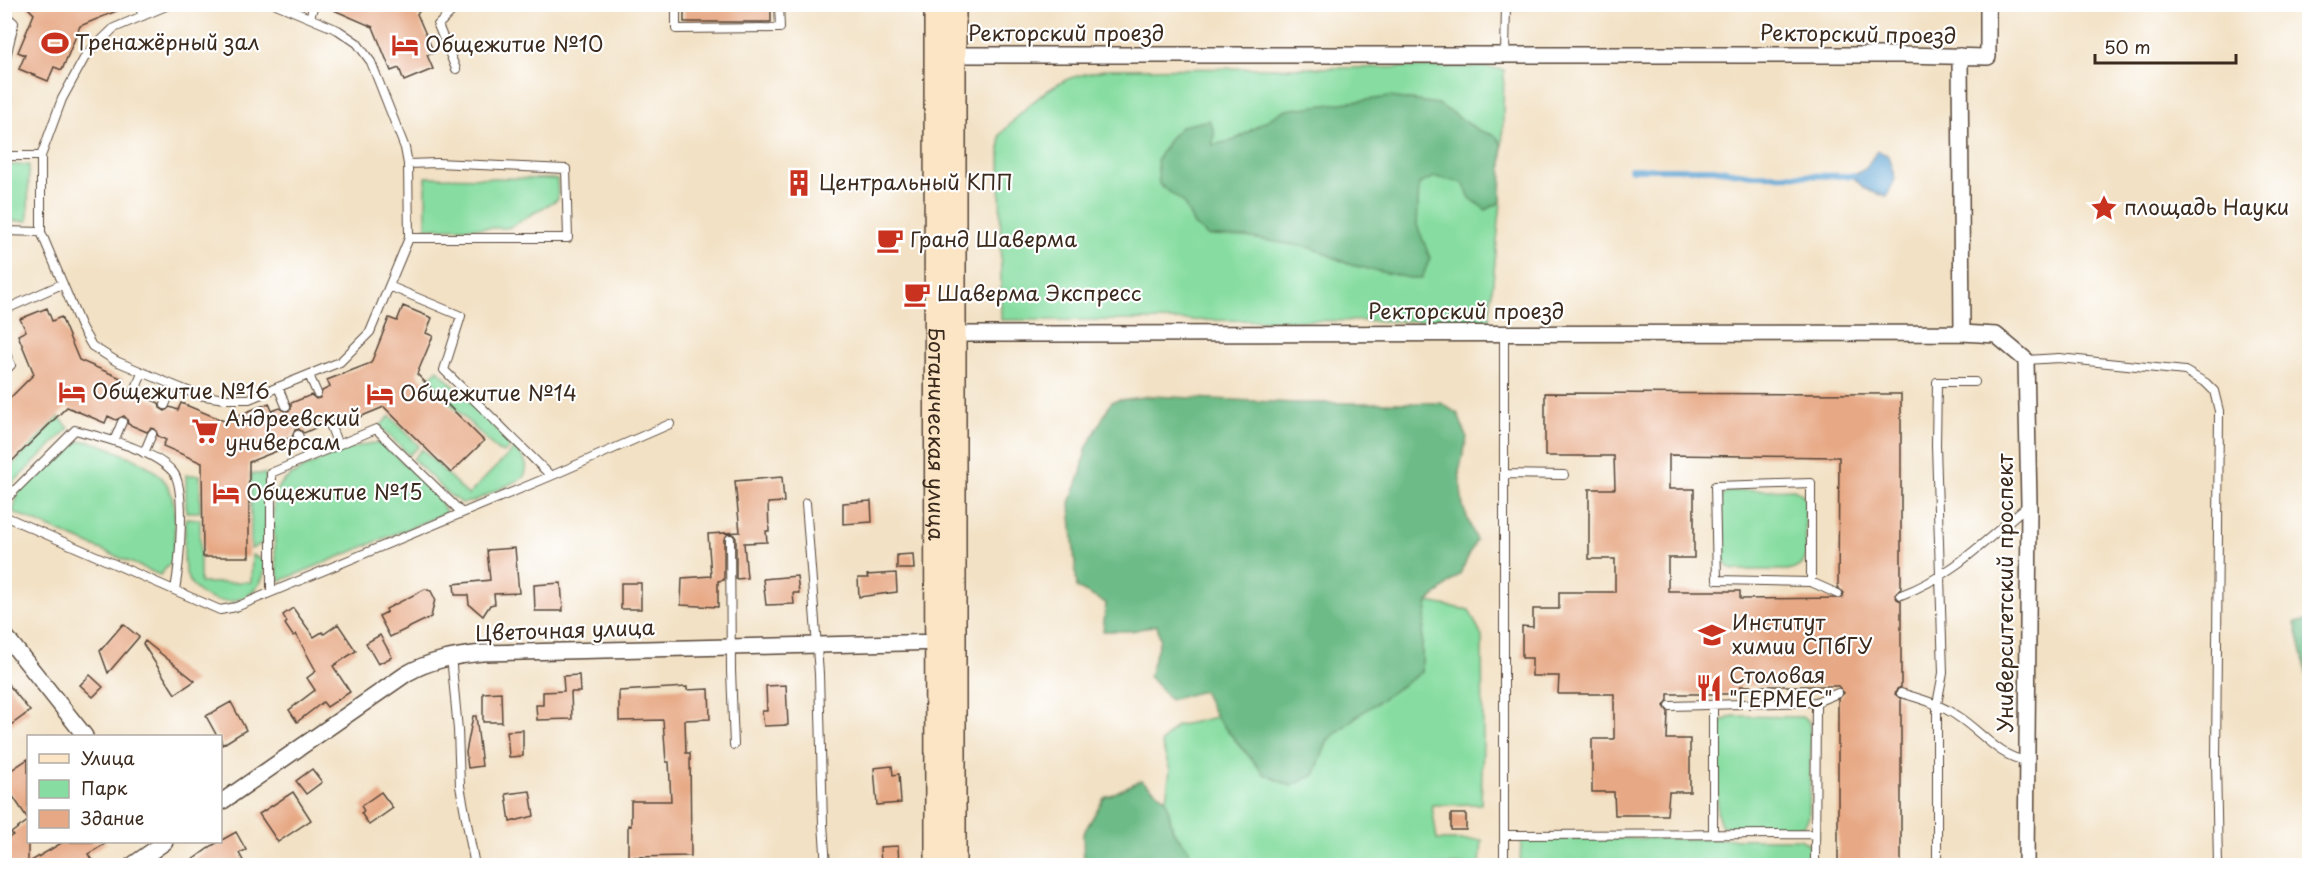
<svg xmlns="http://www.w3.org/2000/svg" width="2314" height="870" font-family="'Playpen Sans',sans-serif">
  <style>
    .green { fill: #87dda1; stroke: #618460; stroke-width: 1.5 }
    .forest { fill: #6dbc87; stroke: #547352; stroke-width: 1.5 }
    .water { fill: #5aa1d0; stroke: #4a6677; stroke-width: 1.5 }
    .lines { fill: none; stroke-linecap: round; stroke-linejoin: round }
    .stream { stroke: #5aa1d0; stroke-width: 6 }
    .building { fill: #e7a985; fill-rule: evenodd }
    .lane-casing { stroke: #564537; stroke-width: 10 }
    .street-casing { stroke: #564537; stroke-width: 18 }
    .secondary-casing { stroke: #564537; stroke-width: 24 }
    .lane { stroke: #fff; stroke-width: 8 }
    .street { stroke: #fff; stroke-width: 15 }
    .secondary { stroke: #fce5c4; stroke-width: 21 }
    .labels { text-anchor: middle; stroke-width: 4.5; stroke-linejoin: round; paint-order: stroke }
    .street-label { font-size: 21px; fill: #3b2a1e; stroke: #fff }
    .poi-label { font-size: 21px; fill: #3b2a1e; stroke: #fff; text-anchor: start }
  </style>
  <rect width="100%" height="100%" fill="#fff"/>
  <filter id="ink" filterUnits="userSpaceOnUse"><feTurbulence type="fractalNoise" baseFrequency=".0167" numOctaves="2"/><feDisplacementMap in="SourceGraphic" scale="12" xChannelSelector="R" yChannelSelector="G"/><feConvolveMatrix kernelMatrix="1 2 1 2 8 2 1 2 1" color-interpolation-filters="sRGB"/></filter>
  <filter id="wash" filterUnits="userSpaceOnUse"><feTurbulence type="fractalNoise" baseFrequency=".008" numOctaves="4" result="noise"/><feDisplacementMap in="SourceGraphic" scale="24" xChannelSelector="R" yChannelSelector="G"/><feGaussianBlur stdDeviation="1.35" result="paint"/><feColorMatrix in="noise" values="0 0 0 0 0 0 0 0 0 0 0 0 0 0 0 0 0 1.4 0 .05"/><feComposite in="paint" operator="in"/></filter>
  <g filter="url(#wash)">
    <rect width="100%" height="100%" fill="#f2e1c4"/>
    <path class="green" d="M1485,67L1504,70L1501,202L1489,321L1001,320L1000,135C1020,113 1040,92 1068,79C1080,74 1096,72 1109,69Z
      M5,165H29L28,221H5Z
      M426,177L557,179L558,199L508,228H426Z
      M438,370L512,445L504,453L498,451L427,380Z
      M390,416L419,446L409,455L380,426Z
      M59,417L69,428L11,485L5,479V473Z
      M81,441C97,441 111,449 125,455C184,478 174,504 174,559L160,575L13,512L18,493L63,449Z
      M377,443L388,448L440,500L446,513L280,581C275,566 270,502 277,489C284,472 359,442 377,443Z
      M515,448C524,458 531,466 523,478L472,502L462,503L448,494L413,459L422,449L468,495Z
      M251,474H266L265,542L251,549Z
      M186,475H200V512H186Z
      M1794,489L1801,493L1805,499L1806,556L1802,565L1792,570H1735C1725,567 1721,559 1721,549V499L1724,493L1730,491Z
      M186,518L200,519V583L251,582L252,555L265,561C268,604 207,617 188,578C181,565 185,534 186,518Z
      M1428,602L1469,610L1482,637L1483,742L1481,804L1432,805L1437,840H1482L1480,865H1188L1189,850L1173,831L1166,799L1170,770L1161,743L1176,726L1216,717L1264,774L1291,786L1314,775L1328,740L1357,716L1422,672V637Z
      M1733,716L1802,717L1809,722L1811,740L1809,817L1804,826L1771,828V824H1756L1755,828H1730L1721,825L1717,813L1718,733L1722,721Z
      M1532,838L1800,839L1809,844L1810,865L1520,866L1521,840Z"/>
    <path class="forest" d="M1390,97L1438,104L1478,130L1496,136L1502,145L1501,202L1486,210L1470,198L1463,183L1435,177L1419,184L1417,225L1430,258L1422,278H1409L1351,265L1312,248L1246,237L1208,236L1194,225L1183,202L1159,184L1157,160L1170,138L1182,126L1209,120L1214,131L1213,145L1235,140L1284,110Z
      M1151,396L1295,403H1441L1458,414L1467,438L1459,472L1463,507L1476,540L1460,574L1428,602L1422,637V672L1357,716L1328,740L1314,775L1291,786L1264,774L1216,717L1203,691L1170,700L1149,676L1160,639L1157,625L1132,631H1103L1106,603L1077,588L1070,503L1081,473L1086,449L1112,401Z
      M2309,621H2310L2309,684L2295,622Z
      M1141,780L1166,799L1173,831L1189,850L1188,865H1084L1083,834L1104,798Z"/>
    <path class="water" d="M1877,151L1888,155L1895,179L1887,196C1871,193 1862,189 1853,176L1866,168Z"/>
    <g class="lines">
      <path class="stream" d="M1631,169H1713L1752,175L1853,176"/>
    </g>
    <g id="blocks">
      <path class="building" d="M24,4H130L131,5L80,26L62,70L54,67L48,81L19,69L25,55L18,52L34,14Z
        M320,4H426L417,14L434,53L427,55L433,69L404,81L399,68L391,71L373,27Z
        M684,4H771V22H684Z
        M403,306L432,318L426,333L433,336L417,374L484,441L451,473L384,407L345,423L342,417L335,420L327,416L324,419V424L304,433L299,429L295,430L292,437L284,440L287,447L249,462V557H203L202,463L163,446L166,440L158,436L155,429L151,428L147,432L128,424L127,419L124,416L116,420L108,416L105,423L67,407L4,469V404L34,374L18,335L26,331L20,319L47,308L52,321L61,317L79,360L123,379L120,387L129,391L131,398L135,399L140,395L159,403L160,408L165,411L170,407L178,410L181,403L224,421L269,403L272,411L280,408L286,412L291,409V403L311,395L316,399L320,398L322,391L330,387L327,380L371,363L389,318L397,321Z
        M1545,393L1901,394V588L1895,595L1897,599L1901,601V687L1897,689L1895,694L1901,699V866H1838V699L1844,693L1838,686H1740V694H1668V700L1664,706L1668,712L1667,739H1690V792H1669L1667,815H1615L1614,792H1592V739H1614V694H1558L1559,676H1532V658H1522V626L1533,627V609H1559V592H1615V559H1589V489H1615L1614,456H1545ZM1669,455L1839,457L1838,588L1844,593L1842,598L1740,599V591H1668V558H1694V489H1669Z
        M782,477L784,502L768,503L769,531H766L767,542L744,543L747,578L736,579V538L733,534H728L724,539V580L718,581V607L681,605L682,578L711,576L708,534L740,532L735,481Z
        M871,501L872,522L843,524V503Z
        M515,548L519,593L494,594L495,604L490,605L483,616L469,604L468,595H455L454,584L490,580L487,550Z
        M913,554L914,569H897V555Z
        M896,573L897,592L859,597L858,578H868L867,575Z
        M797,576L799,593H793L794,604L766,605L763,579Z
        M561,583L563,611H535L534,585Z
        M621,583H641V609H621Z
        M425,589L431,591L435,599L431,617L390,637L379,616L387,612L386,609Z
        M293,608L314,637L322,632L324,634L338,624L356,651L333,666L350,692L327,707L323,702L297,722L289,710L315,690L307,678L316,671L296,634L293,636L285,624L287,622L283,615Z
        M123,624L139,637L108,673L100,651Z
        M380,635L392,657L378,664L366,643Z
        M145,641L195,681L175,694L143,644Z
        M90,675L103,687L93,697L80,685Z
        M579,675L580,692H571L572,719L537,720L536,705H543V692L564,691L563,676Z
        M4,679L30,711L4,730Z
        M786,685L788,725L764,726L762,711H767L766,686Z
        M687,687V690L709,689L710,719L685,720L686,753H690L691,856L628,857V825L631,826V801H671L669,762H666L663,720L619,721V691Z
        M501,692L502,722H483V693Z
        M231,702L246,730L222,745L220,736H217L206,716Z
        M473,716H476L482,766L468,768L466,752Z
        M523,730V756L509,757L507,731Z
        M28,759V819L4,783V775Z
        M892,766L893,775L899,774L901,803L877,805L874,768Z
        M312,769L322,782L306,794L296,781Z
        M530,791L534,816L510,822L506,794Z
        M293,792L311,820L278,842L259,814Z
        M381,792L393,808L369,825L361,813L364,811L361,806Z
        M1451,814H1466V830H1451Z
        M28,821V863L63,842H108L88,854L91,859L81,866H4V841L13,835L11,833Z
        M236,832L246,850L239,853L246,866H184L213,845Z
        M898,846L899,866H881L880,847Z"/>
    </g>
  </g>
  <g filter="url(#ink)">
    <use href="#blocks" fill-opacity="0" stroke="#564537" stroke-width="1.5"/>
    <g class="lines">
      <defs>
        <path id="lane" d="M138,4L143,16
          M171,4L114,28L86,55L62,99L41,156V232L81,327L92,346L116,361L173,385L198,395L225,399H249L340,362L370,332L409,238L408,164L405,148L371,62L357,43L338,30L276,4
          M676,4V29L780,28L779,4
          M4,14L14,23L4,66
          M310,18L314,4
          M1505,55L1506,4
          M456,69L438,25L459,4
          M4,156H41
          M408,164L437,163L566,169L568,238H409
          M4,231L41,232
          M389,286L461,316L444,370L551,476
          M4,310L62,284
          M4,349L11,365L4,372
          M2026,360L2059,358L2185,371L2206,383L2214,391L2219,411L2216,761L2218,866
          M309,375L317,393
          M278,387L286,406
          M134,393L142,373
          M165,405L173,385
          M329,422L338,445
          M298,435L308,457
          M114,441L122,422
          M144,453L152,434
          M1504,474L1564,475
          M4,501L75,430C103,438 153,449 173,472C187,488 179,568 175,590
          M806,503L819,674L823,824L826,866
          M4,516L220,610L236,607L551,476L670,424
          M730,539L731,671L734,745
          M1811,582V483L1715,486L1717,580L1811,582L1838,594
          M271,592V473L376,429L462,513
          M1901,595C1951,577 1988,538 2028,505
          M451,656L458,730L460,786L475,866
          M1901,693C1921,699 1940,704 1957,716C1981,731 1998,757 2027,761
          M1670,706L1816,702
          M1713,706V833
          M1504,835L1815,834
          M1504,866V333
          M1815,866L1816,702L1838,693
          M1937,866V704L1943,673L1936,445L1937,382H1975"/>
        <path id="street" d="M945,55H1903L1988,57V4
          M1960,56L1962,333
          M945,334L1962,333L1996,335L2026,360L2029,504L2026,866
          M4,634L85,736
          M220,803L406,674C430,660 455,656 482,653L944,642
          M131,866L165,842"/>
        <g id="secondary">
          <path id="s1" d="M935,4L936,866"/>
          <path d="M955,4V866"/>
        </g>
      </defs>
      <use href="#lane" class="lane-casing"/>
      <use href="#street" class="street-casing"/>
      <use href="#secondary" class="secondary-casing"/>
      <use href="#lane" class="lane"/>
      <use href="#street" class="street"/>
      <use href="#secondary" class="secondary"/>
    </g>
  </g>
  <defs>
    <symbol id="stadium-bare" viewBox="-9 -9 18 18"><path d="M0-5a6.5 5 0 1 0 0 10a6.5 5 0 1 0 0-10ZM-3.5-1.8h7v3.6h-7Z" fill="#c8321e" stroke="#fff" stroke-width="2.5" paint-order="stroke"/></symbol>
    <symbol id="hotel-bare" viewBox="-9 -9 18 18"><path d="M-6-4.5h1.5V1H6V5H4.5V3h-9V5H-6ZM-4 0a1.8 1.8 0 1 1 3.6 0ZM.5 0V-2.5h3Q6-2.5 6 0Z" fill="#c8321e" stroke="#fff" stroke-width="2.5" paint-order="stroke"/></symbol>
    <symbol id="building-bare" viewBox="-9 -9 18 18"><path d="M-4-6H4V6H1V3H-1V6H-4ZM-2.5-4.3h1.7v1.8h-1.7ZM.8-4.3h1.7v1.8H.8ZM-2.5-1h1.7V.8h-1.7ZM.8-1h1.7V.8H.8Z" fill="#c8321e" stroke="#fff" stroke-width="2.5" paint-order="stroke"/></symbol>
    <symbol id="sight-bare" viewBox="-9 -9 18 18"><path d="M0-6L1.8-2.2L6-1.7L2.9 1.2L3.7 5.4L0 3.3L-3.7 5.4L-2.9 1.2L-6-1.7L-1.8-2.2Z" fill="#c8321e" stroke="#fff" stroke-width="2.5" paint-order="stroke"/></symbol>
    <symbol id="cafe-bare" viewBox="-9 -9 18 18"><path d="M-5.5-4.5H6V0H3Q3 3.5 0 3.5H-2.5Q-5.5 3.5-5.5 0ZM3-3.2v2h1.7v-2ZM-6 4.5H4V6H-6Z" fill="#c8321e" stroke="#fff" stroke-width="2.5" paint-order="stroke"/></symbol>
    <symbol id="supermarket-bare" viewBox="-9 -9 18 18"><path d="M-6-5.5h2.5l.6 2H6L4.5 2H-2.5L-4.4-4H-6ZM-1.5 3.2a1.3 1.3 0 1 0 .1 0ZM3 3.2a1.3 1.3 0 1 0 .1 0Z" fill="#c8321e" stroke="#fff" stroke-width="2.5" paint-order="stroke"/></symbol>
    <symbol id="university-bare" viewBox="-9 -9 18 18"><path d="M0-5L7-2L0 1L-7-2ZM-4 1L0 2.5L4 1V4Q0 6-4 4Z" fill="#c8321e" stroke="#fff" stroke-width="2.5" paint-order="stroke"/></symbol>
    <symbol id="restaurant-bare" viewBox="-9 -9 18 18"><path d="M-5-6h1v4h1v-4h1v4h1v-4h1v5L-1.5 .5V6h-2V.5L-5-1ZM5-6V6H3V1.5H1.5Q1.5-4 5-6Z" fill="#c8321e" stroke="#fff" stroke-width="2.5" paint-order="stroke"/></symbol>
  </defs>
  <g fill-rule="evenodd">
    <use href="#stadium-bare" x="36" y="24" width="38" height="38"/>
    <use href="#hotel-bare" x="386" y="26" width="38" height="38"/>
    <use href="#building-bare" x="780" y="164" width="38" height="38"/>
    <use href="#sight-bare" x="2085" y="189" width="38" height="38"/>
    <use href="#cafe-bare" x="871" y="221" width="38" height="38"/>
    <use href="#cafe-bare" x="898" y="275" width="38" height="38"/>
    <use href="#hotel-bare" x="53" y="373" width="38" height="38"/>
    <use href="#hotel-bare" x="361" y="375" width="38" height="38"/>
    <use href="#supermarket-bare" x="186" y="412" width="38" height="38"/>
    <use href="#hotel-bare" x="207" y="474" width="38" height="38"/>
    <use href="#university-bare" x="1693" y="616" width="38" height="38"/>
    <use href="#restaurant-bare" x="1690" y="669" width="38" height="38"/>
  </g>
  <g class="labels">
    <g class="street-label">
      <text x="1066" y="41">Ректорский проезд</text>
      <text transform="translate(1858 35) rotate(1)" y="7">Ректорский проезд</text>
      <text x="1466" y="319">Ректорский проезд</text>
      <text dy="7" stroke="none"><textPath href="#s1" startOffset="430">Ботаническая улица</textPath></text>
      <text transform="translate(2006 593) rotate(-90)" y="7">Университетский проспект</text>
      <text transform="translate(565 631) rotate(-2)" y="7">Цветочная улица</text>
    </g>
    <g class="poi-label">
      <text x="75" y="50">Тренажёрный зал</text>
      <text x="425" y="52">Общежитие №10</text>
      <text x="819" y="190">Центральный КПП</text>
      <text x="2124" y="215">площадь Науки</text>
      <text x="910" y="247">Гранд Шаверма</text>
      <text x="937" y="301">Шаверма Экспресс</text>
      <text x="92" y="399">Общежитие №16</text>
      <text x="400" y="401">Общежитие №14</text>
      <text x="225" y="426">Андреевский<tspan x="225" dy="24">универсам</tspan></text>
      <text x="246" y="500">Общежитие №15</text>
      <text x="1732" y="630">Институт<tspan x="1732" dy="24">химии СПбГУ</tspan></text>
      <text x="1729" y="683">Столовая<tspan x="1729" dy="24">"ГЕРМЕС"</tspan></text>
    </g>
  </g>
  <rect width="2314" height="870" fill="none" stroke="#fff" stroke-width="24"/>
  <rect x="27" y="735" width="195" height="108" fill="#ffffff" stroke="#b1aaa5" stroke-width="1.5"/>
  <rect x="39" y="754" width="30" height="9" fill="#fce5c4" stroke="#b1aaa5" stroke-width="1.5"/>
  <text x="81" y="765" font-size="18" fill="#3b2a1e">Улица</text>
  <rect x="39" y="780" width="30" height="18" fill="#87dda1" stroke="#b1aaa5" stroke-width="1.5"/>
  <text x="81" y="795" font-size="18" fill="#3b2a1e">Парк</text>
  <rect x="39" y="810" width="30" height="18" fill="#e7a985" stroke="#b1aaa5" stroke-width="1.5"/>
  <text x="81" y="825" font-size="18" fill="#3b2a1e">Здание</text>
  <path d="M2095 54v9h141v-9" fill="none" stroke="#3b2a1e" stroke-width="3"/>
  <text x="2104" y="54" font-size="18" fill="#3b2a1e" stroke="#ffffff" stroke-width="4.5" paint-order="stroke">50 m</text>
</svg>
